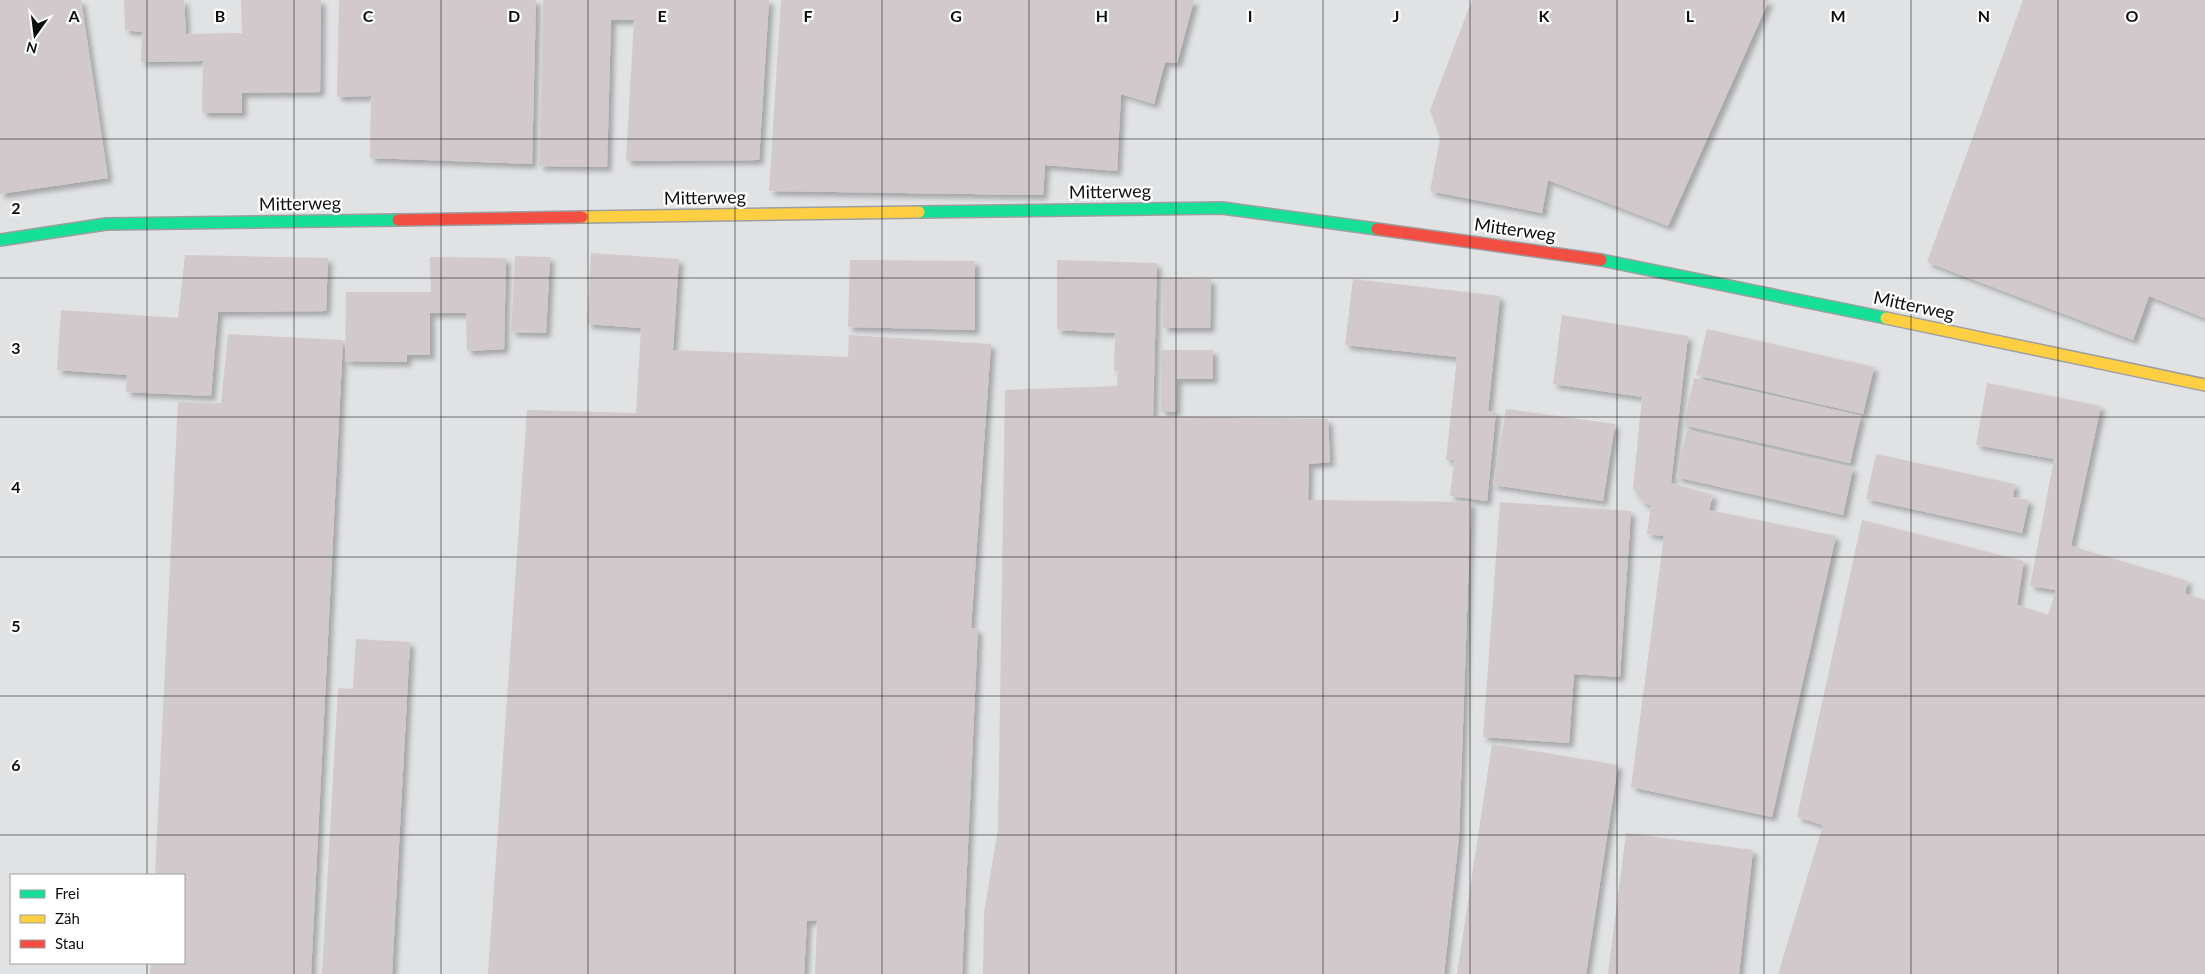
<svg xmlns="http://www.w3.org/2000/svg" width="2205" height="974" font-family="Lato,sans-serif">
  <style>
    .building { fill: #d2c9cd; filter: url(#shadow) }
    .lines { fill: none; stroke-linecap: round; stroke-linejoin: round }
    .fast-casing { stroke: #9d9ea0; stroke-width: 14 }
    .slow-casing { stroke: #9d9ea0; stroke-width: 14 }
    .jam-casing { stroke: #9d9ea0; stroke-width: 14 }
    .fast { stroke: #16e098; stroke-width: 11 }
    .slow { stroke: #ffcf43; stroke-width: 11 }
    .jam { stroke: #f24e42; stroke-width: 11 }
    .grid { fill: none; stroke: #0c0d0e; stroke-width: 1; stroke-opacity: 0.55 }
    .labels { text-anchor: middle; stroke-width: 4.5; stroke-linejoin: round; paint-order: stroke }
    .street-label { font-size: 18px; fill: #0c0d0e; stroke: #fff }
    .grid-label { font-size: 16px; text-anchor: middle; font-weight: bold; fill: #0c0d0e; stroke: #fff; stroke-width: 4.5; stroke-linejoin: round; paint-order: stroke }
  </style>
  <defs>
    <filter id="shadow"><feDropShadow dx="4.5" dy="4.5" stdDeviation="2.5" flood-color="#0004"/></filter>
  </defs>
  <rect width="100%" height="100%" fill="#e1e2e4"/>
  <path class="building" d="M0,0H81L108,178L0,194Z
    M124,0H184L186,34L242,33L241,0H321L320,92L242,93V113H202L203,61L141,62L142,32L125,30Z
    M339,0H536L532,164L370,158L371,96L337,97Z
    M543,0H769L759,160L626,161L634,20H611L607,167L539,166Z
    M781,0H1194L1177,63L1165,62L1154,104L1121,94L1117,171L1045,165L1043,195L769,191Z
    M1472,0H1769L1668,226L1548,180L1542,213L1430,191L1440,138L1430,110Z
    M2023,0H2205V318L2149,296L2133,340L1927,262Z
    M591,253L679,259L673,350L848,357L849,335L991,344L971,628L978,629L962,974H815L817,920L807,921L804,974H488L527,410L636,413L641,328L587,324Z
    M185,255L328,258L326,311L218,312L211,396L126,392L127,375L57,370L61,310L178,318Z
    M515,256L550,257L546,333L511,332Z
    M430,257L506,258L504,349L467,351L466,313H430V355H407V362L345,361L346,292H431Z
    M850,260L975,261V330L848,327Z
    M1057,260L1157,263L1153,416L1328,419L1330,462L1309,464L1308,500L1471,502L1459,837L1444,974H983L984,913L998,829L1005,390L1117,386L1118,371H1114L1115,333L1057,330Z
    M1163,278L1211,279L1210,328H1163Z
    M1353,279L1500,296L1488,411L1496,412L1487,501L1450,496L1454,460H1446L1457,357L1345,345Z
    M1562,315L1688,336L1671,483L1713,495L1709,510L1836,536L1772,817L1631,787L1664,536L1647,534L1651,505L1643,503L1633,488L1642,397L1553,384Z
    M1707,329L1874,367L1863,414L1696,375Z
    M228,334L343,340L311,974H150L151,963H184V875H155L178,402L221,403Z
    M1161,350H1213V379H1177L1176,412H1161Z
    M1694,378L1861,416L1850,463L1683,425Z
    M1987,383L2101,406L2071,546L2188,581L2185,594L2205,600V974H1778L1823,825L1797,817L1862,520L2024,561L2017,605L2048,615L2056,590L2030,586L2054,459L1976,445Z
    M1506,409L1615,424L1603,501L1493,485Z
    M1687,430L1853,468L1843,515L1676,477Z
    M1876,454L2015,484L2013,497L2029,500L2022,533L1866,499Z
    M1500,502L1631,511L1620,677L1574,674L1569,743L1483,737Z
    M356,639L410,642L392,974H322L338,688L353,689Z
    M1492,744L1618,765L1586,974H1457Z
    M1626,833L1753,850L1739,974H1608Z"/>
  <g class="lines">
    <defs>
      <path id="fast" d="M919,212L1222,208L1377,229
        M0,240L106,224L398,220
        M1601,260L1886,318"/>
      <path id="slow" d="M582,217L919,212
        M1886,318L2205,385"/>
      <path id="jam" d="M398,220L582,217
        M1377,229L1601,260"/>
    </defs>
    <use href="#fast" class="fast-casing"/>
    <use href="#slow" class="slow-casing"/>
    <use href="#jam" class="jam-casing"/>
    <use href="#fast" class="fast"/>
    <use href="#slow" class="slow"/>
    <use href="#jam" class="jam"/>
  </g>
  <path class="grid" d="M147,0V875M294,0V974M441,0V974M588,0V974M735,0V974M882,0V974M1029,0V974M1176,0V974M1323,0V974M1470,0V974M1617,0V974M1764,0V974M1911,0V974M2058,0V974M0,139H2205M0,278H2205M0,417H2205M0,557H2205M0,696H2205M0,835H2205M147,963V974"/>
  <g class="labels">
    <g class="street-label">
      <text transform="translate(1110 192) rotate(-1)" y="6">Mitterweg</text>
      <text transform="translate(705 198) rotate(-1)" y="6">Mitterweg</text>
      <text transform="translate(300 204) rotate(-1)" y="6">Mitterweg</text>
      <text transform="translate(1515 230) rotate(8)" y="6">Mitterweg</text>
      <text transform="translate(1914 306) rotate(12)" y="6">Mitterweg</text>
    </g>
  </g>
  <g class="grid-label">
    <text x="74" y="22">A</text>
    <text x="220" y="22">B</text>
    <text x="368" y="22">C</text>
    <text x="514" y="22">D</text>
    <text x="662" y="22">E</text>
    <text x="808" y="22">F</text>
    <text x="956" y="22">G</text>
    <text x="1102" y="22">H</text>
    <text x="1250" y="22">I</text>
    <text x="1396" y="22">J</text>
    <text x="1544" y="22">K</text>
    <text x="1690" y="22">L</text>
    <text x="1838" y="22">M</text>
    <text x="1984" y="22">N</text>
    <text x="2132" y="22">O</text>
    <text x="16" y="214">2</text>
    <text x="16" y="354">3</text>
    <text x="16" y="493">4</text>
    <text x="16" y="632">5</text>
    <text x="16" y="771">6</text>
  </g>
  <rect x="10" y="874" width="175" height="90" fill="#ffffff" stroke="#9e9e9f"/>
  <rect x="20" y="890" width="25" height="8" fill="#16e098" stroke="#9e9e9f"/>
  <text x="55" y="899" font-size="15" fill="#0c0d0e">Frei</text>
  <rect x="20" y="915" width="25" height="8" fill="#ffcf43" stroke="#9e9e9f"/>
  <text x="55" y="924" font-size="15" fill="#0c0d0e">Zäh</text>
  <rect x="20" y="940" width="25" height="8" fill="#f24e42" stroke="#9e9e9f"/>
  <text x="55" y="949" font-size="15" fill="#0c0d0e">Stau</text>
  <g transform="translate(35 35) rotate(194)" stroke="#ffffff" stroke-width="4" paint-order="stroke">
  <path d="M0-4L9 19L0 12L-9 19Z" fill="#0c0d0e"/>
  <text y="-8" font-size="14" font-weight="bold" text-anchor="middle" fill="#0c0d0e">N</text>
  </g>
</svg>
